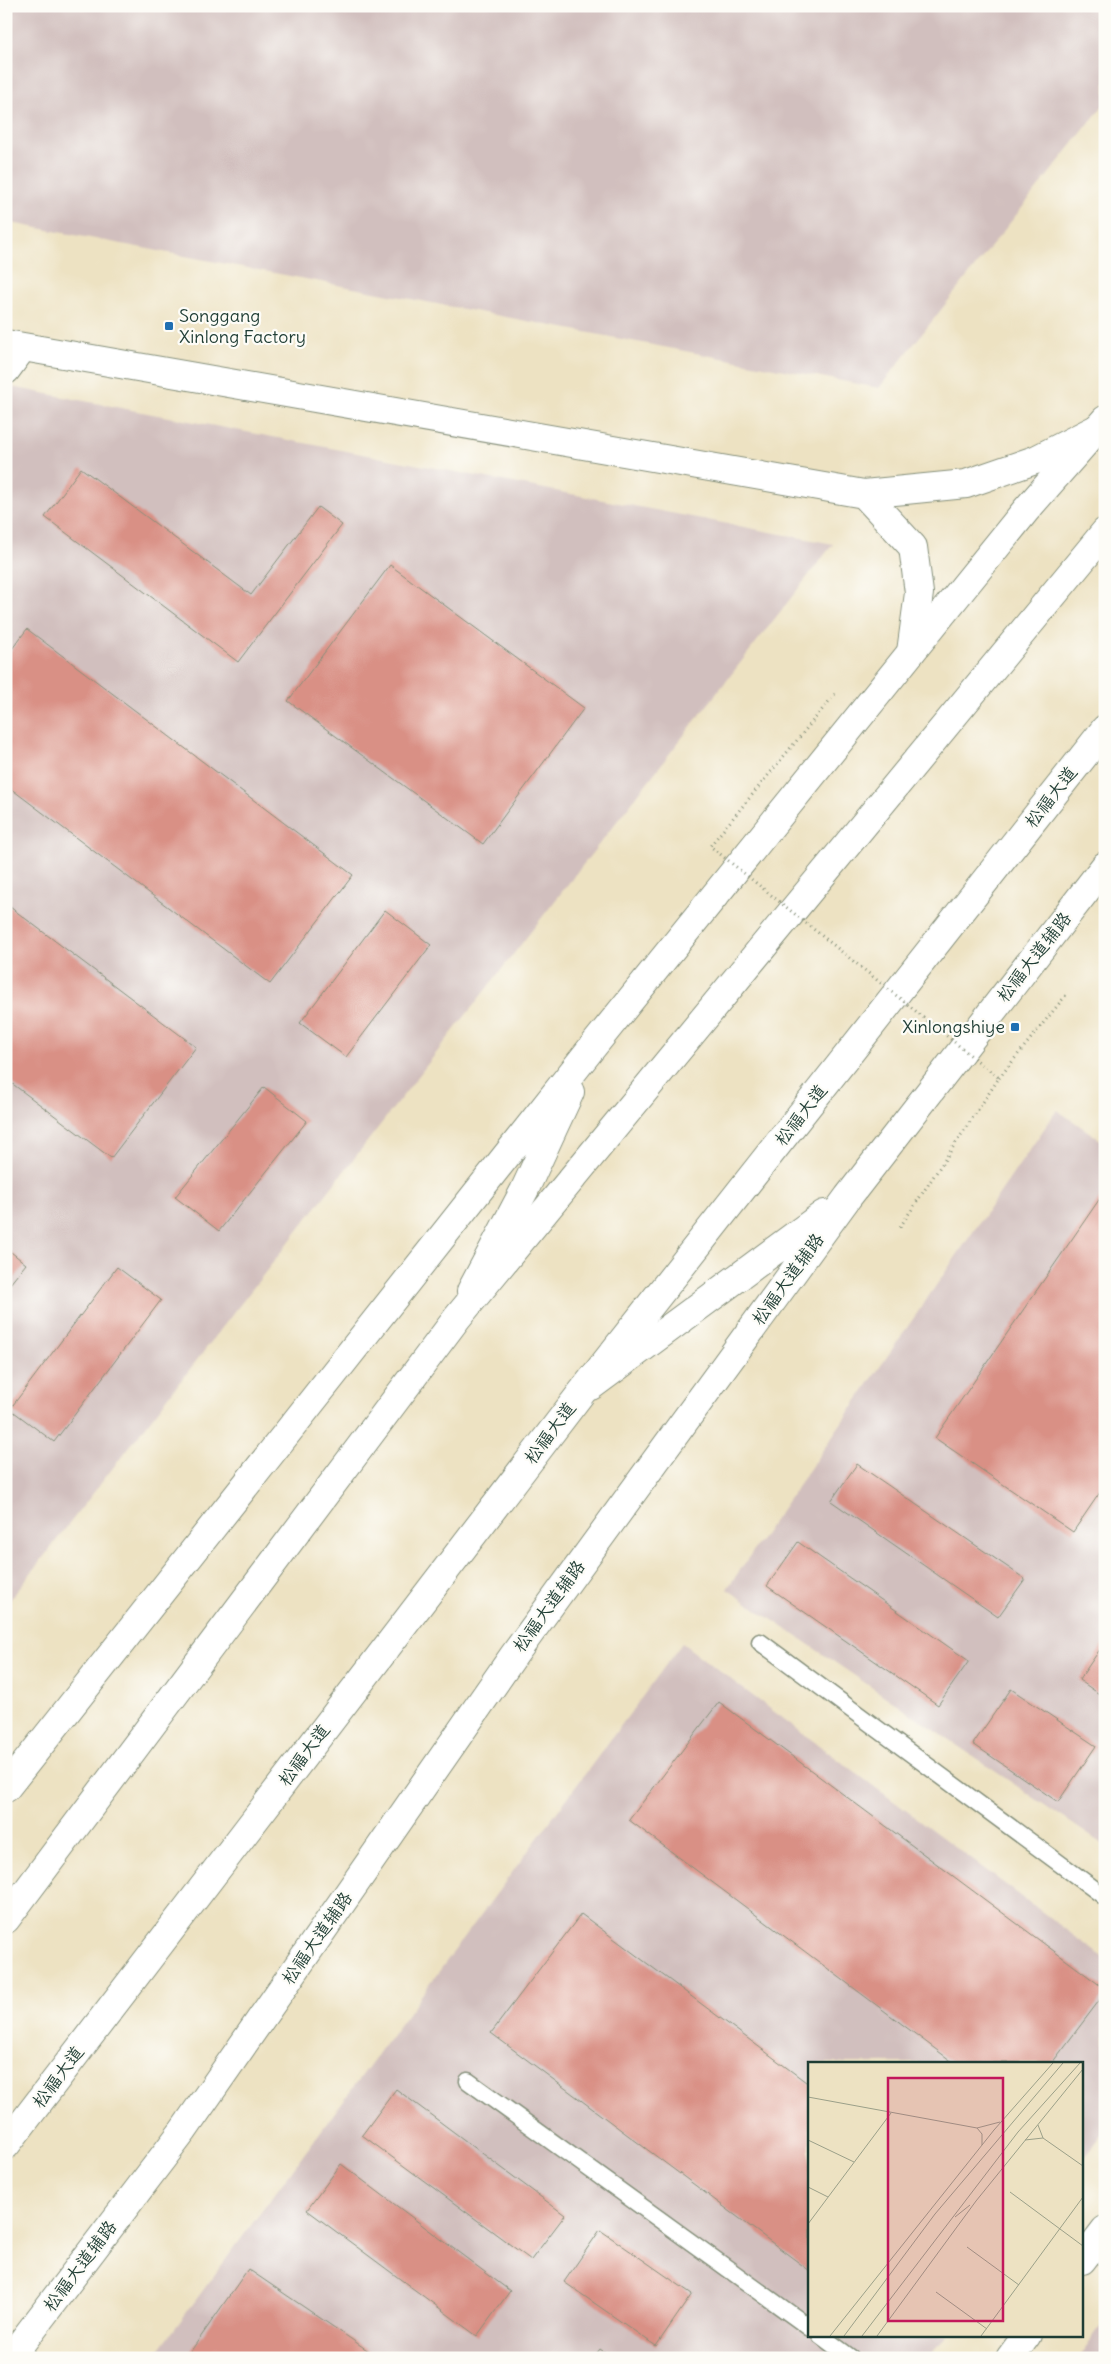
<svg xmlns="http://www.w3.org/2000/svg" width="1111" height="2364" font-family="Delius,'LXGW WenKai TC',sans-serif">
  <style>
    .industrial { fill: #d1bfbe }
    .building { fill: #d99085 }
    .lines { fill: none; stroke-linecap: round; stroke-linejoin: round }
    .service-casing { stroke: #86907b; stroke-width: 19 }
    .minor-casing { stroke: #86907b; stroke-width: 30 }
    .secondary-casing { stroke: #86907b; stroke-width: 30 }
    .primary-casing { stroke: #86907b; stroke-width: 30 }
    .path { stroke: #86907b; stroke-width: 3; stroke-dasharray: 1 4; stroke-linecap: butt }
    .service { stroke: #fff; stroke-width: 16 }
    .minor { stroke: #fff; stroke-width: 28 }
    .secondary { stroke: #fff; stroke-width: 28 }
    .primary { stroke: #fff; stroke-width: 28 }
    .path-bridge { stroke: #86907b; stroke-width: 3; stroke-dasharray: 1 4; stroke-linecap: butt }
    .poi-dot { fill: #1f6fb2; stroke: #fdfcf7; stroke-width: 2 }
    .labels { text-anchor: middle; stroke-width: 4.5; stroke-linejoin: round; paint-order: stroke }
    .poi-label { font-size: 18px; fill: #1f3d34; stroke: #fdfcf7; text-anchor: start }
    .street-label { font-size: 18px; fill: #1f3d34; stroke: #fdfcf7 }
    .inset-road { fill: none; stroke: #9ba089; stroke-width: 1 }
    .view { fill: #c2185b; fill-opacity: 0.15; stroke: #c2185b; stroke-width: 2.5 }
    .inset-edge { fill: none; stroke: #1f3d34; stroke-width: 2.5 }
  </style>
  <rect width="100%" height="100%" fill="#fdfcf7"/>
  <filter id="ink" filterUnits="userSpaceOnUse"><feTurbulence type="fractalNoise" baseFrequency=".02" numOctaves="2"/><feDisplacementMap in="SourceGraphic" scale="10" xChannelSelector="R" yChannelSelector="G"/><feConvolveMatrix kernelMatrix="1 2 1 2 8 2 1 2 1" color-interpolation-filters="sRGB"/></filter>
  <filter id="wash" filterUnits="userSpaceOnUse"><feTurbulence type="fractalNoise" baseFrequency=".0096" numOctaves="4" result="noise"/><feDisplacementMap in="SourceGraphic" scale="20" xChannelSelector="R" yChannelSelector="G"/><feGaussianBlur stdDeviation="1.12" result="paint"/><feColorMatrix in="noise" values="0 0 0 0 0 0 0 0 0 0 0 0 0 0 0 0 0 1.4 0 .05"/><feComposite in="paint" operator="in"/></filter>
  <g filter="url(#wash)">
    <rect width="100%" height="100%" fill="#ede2c2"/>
    <path class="industrial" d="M6,6H1105V103L879,388L6,222Z
      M6,386L833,544L6,1605Z
      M1057,1110L1105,1143V1846L727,1589Z
      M682,1643L1105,1959V2131L1082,2160V2063H810V2335H947L930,2358H153Z
      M1105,2320V2358H1078Z"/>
    <g id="blocks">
      <path class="building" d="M81,468L251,595L318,507L342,525L238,662L45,517Z
        M390,565L584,708L483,844L288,701Z
        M27,629L353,875L270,984L6,785V657Z
        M6,904L196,1047L111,1158L6,1079Z
        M385,910L431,945L346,1057L300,1023Z
        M264,1087L307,1121L219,1231L175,1197Z
        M1103,1194L1105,1195V1485L1073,1532L935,1438Z
        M6,1248L26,1264L6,1289Z
        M117,1267L161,1300L54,1442L10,1409Z
        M857,1464L1025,1579L998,1617L831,1501Z
        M798,1542L969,1661L938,1705L767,1586Z
        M1105,1642V1698L1079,1680Z
        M1011,1689L1096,1746L1058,1802L973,1744Z
        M719,1702L1105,1989V1993L1052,2063H954L629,1820Z
        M581,1914L810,2085V2271L491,2033Z
        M396,2089L565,2215L531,2260L362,2135Z
        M341,2164L510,2291L477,2336L307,2210Z
        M600,2230L692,2294L656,2346L564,2282Z
        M248,2269L379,2358H186Z
        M600,2349L613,2358H593Z"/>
    </g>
  </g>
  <g filter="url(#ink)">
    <use href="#blocks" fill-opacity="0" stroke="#86907b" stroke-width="1"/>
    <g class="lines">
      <defs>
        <path id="service" d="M760,1642L1105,1897
          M468,2081L810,2328
          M820,2335L851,2358"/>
        <path id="minor" d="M6,344L864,494L966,484L1035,460L1098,428
          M6,370L23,347
          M864,494L913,547L919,593L911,652
          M1082,2260L1105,2230
          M1010,2358L1027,2335"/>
        <path id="secondary" d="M471,1291L524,1191L570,1092
          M591,1386L824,1214
          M6,1788L590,1050L1026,510L1105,420
          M10,2358L183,2131L514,1655L848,1197L1105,866"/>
        <path id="primary" d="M6,1919L457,1318L1105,532
          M6,2145L582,1392L1105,729"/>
      </defs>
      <use href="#service" class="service-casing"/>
      <use href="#minor" class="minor-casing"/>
      <use href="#secondary" class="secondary-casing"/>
      <use href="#primary" class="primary-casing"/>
      <path class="path" d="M999,1078L1066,995"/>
      <use href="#service" class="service"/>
      <use href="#minor" class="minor"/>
      <use href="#secondary" class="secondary"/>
      <use href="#primary" class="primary"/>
      <path class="path-bridge" d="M835,694L710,846L999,1078L900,1227"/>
    </g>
  </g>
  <g class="poi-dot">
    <rect x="164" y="321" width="10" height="10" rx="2.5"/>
    <rect x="1010" y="1022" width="10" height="10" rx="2.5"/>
  </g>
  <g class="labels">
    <g class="poi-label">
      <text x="179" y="322">Songgang<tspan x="179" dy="21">Xinlong Factory</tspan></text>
      <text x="1005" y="1033" text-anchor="end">Xinlongshiye</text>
    </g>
    <g class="street-label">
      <text transform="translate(1051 797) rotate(-52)" y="6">松福大道</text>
      <text transform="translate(1034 957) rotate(-52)" y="6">松福大道辅路</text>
      <text transform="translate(801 1115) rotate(-52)" y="6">松福大道</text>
      <text transform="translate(788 1279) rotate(-54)" y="6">松福大道辅路</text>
      <text transform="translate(550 1433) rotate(-53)" y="6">松福大道</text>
      <text transform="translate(549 1606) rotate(-54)" y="6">松福大道辅路</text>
      <text transform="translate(304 1755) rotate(-53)" y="6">松福大道</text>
      <text transform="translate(317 1938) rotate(-55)" y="6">松福大道辅路</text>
      <text transform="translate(58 2077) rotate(-53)" y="6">松福大道</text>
      <text transform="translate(80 2266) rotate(-53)" y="6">松福大道辅路</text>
    </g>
  </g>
  <g transform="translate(808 2062)">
    <rect width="275" height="275" fill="#ede2c2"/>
    <path class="inset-road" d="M0,35L169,66L192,60M230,63L235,76L275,104M169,66L174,72V83M0,78L46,100M217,78L235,76M0,125L20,135M202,130L275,184M147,155L162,143M0,162L83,51M159,185L211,223M128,230L179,267M22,274L186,68L245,1M36,274L127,152L255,1M54,274L210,70L272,1M69,274L168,139L275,7M173,274L275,135"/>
    <path class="view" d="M80,16H195V259H80Z"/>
    <rect width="275" height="275" class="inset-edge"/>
  </g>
  <rect width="1111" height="2364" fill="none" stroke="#fdfcf7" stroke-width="25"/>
</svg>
